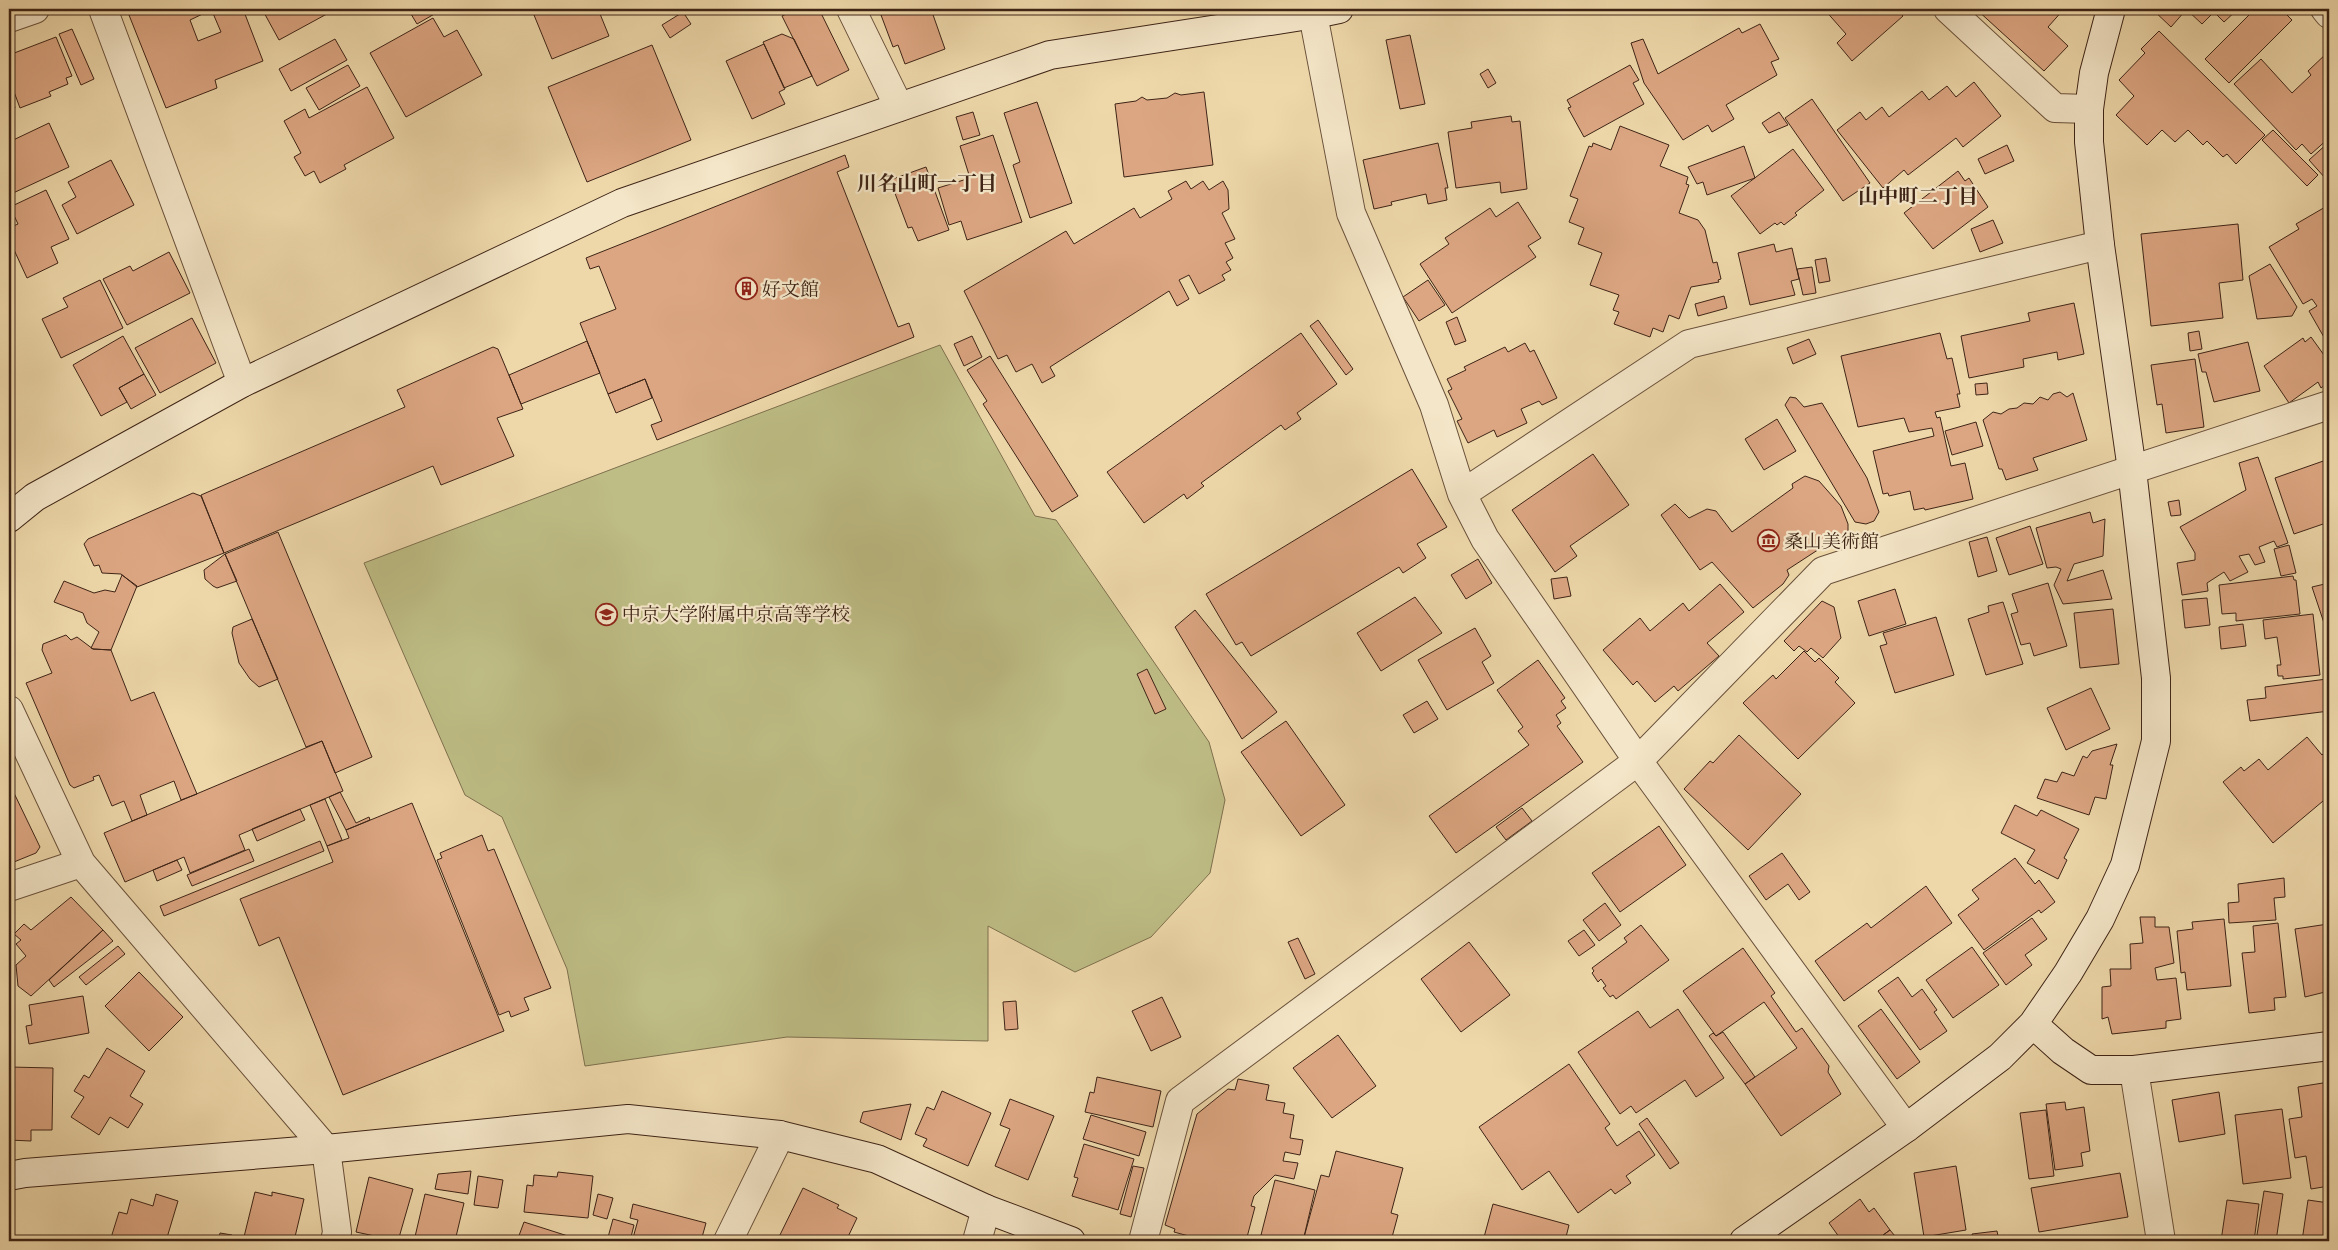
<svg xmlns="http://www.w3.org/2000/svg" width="2338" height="1250" font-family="'IM FELL Great Primer','Noto Serif JP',serif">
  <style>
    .green { fill: #bebd85; stroke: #7e704e }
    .building { fill: #dca682; stroke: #3e2416 }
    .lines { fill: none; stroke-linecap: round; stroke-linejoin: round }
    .street-casing { stroke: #6a513b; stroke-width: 30 }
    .secondary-casing { stroke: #3e2416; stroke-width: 30 }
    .street { stroke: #f4e6c8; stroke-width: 28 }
    .secondary { stroke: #f4e6c8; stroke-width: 28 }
    .labels { text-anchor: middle; stroke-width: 4.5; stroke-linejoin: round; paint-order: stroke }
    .poi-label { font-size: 19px; fill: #3e2416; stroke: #f4e6c8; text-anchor: start }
    .neighbourhood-label { font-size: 20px; font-weight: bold; fill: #3e2416; stroke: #f4e6c8 }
  </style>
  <rect width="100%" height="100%" fill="#eed8aa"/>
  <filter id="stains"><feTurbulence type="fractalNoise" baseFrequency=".004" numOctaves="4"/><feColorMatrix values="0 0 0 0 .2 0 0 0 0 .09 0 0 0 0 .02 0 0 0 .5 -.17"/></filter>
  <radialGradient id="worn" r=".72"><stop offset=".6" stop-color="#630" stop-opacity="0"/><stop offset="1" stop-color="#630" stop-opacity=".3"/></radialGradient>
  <path class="green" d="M940,345L1035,516L1056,520L1209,742L1225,800L1210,873L1151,937L1075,972L988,926V1041L787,1037L585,1066L567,969L502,817L465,795L364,563Z"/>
  <path class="building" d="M144,9H213L190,20L198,41L221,32L212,11L219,9H243L263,61L215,80L217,88L166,108L129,15Z
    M262,9H336L279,40Z
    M408,9H443L417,24Z
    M550,9H598L609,36L552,59L534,15Z
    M796,9H819L849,70L817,86L782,16Z
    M882,9H931L945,49L905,64L898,45L893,47L881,15L884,14Z
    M1824,9H1897L1903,16L1852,61L1837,43L1846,34Z
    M1976,9H2064L2048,27L2068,46L2044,71Z
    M2152,9H2183L2185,11L2171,27Z
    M2186,9H2238L2224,22L2214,12L2202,24Z
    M2255,9H2281L2292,20L2229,83L2205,59Z
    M683,12L691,24L670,38L662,25Z
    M433,18L444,37L457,30L482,75L406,117L370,53Z
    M1760,24L1779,59L1771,62L1777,75L1726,105L1734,119L1712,132L1708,125L1683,140L1644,83L1631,43L1643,39L1658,74L1739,28L1742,33Z
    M72,29L94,79L81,85L59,34Z
    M2159,31L2265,135L2236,164L2227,154L2223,157L2207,141L2203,145L2188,130L2175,142L2162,130L2147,145L2116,115L2134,96L2119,80L2145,53L2141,49Z
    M782,34L794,39L812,76L784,88L763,42Z
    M1410,35L1425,104L1400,109L1386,40Z
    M56,37L72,76L66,78L68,84L49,92L51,96L20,108L10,81L13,80L9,68V55Z
    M335,39L347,60L291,91L279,69Z
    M764,44L785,89L779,92L785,104L752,119L726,61Z
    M652,45L691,140L587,182L548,87Z
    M2329,51V138L2311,154L2302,144L2296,150L2234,84L2261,59L2292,93L2311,75L2308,71Z
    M348,65L360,86L319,110L306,88Z
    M1630,65L1639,80L1633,83L1644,104L1584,137L1568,108L1571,107L1567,100Z
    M1488,69L1496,83L1488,88L1480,74Z
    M1974,82L2001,116L1963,147L1956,138L1908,175L1904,170L1883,188L1837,130L1860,112L1866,120L1882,107L1889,117L1922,91L1929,100L1947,86L1956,97Z
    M367,87L394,138L344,165L346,169L320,183L314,171L305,176L294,157L301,153L284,121L305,109L309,118Z
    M9,88L15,108L9,110Z
    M1204,92L1213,165L1124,177L1115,104L1136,101L1142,97L1147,100L1167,98L1175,93L1181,95Z
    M1812,99L1870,183L1843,201L1785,118Z
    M1037,102L1072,203L1030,218L1013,165L1020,162L1004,113Z
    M973,112L980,135L963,140L956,117Z
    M1779,112L1788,125L1769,133L1762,123Z
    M1511,116L1512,122L1520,121L1527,189L1501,193L1500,182L1456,188L1448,132L1472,128L1471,122Z
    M49,123L69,167L11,194L9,142Z
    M1620,126L1669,145L1660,166L1688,177L1686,184L1689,185L1679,213L1698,220L1705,230L1713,263L1717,262L1721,279L1718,280L1719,282L1691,287L1679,319L1669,315L1663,332L1653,328L1650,337L1614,324L1619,312L1613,310L1619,295L1590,285L1602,253L1578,244L1584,228L1569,222L1578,199L1570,196L1589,146L1592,147L1593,143L1611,150Z
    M2273,130L2318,175L2307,186L2262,140Z
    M993,135L1022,222L967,240L961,221L949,225L938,188L970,178L960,146Z
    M2329,142V176L2326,179L2309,160Z
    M1438,143L1448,188H1445L1447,200L1428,204L1426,194L1391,202L1392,205L1374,209L1363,160Z
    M2007,145L2014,161L1985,174L1978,159Z
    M1744,146L1755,178L1707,195L1703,182L1697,184L1688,167Z
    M1793,149L1824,190L1795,213L1797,215L1784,225L1781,222L1777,225L1775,223L1760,234L1731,196Z
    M845,155L849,167L837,172L898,327L909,323L914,337L657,440L651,425L662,421L645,379L608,394L580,323L616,309L599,266L590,269L586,258Z
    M111,160L134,205L77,234L62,205L76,197L68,182Z
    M926,167L949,230L918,241L912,227L908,228L890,180Z
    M1958,171L1965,181L1969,178L1988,207L1933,249L1904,213Z
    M1186,181L1191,189L1203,181L1209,190L1223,181L1228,190L1229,209L1222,213L1235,239L1225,243L1233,258L1226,262L1231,270L1222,275L1225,280L1199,294L1189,275L1179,280L1189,299L1177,306L1169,291L1050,367L1055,376L1042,383L1032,364L1016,372L1007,355L998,359L964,291L1066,231L1074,244L1134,208L1140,218L1172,199L1168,191Z
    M46,190L69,239L51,247L58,263L27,278L9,239V228L18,224L10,207Z
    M1518,202L1541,238L1528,246L1536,257L1452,313L1420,264L1449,244L1445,238L1490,208L1496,217Z
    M2327,206L2329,210V346L2309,311L2317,306L2312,299L2303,304L2269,247L2299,229L2296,224Z
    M1993,220L2003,243L1980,252L1971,229Z
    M2238,224L2243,280L2219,283L2223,318L2151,326L2141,234Z
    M1774,244L1776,252L1792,248L1799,279L1791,281L1795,295L1750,305L1738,253Z
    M169,252L190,293L127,325L103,279L130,266L133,271Z
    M1826,258L1830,281L1819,283L1815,260Z
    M2270,264L2297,307L2292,316L2257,319L2249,276Z
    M1812,267L1816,293L1803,295L1797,269Z
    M100,280L123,328L61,358L42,319L68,307L63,298Z
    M1428,280L1445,305L1419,321L1403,297Z
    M1724,296L1727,308L1698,316L1695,304Z
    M2074,303L2084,354L2058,360L2057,352L2023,359L2024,367L1969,378L1961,336L2030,321L2028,313Z
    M1457,317L1466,341L1455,345L1446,322Z
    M192,318L216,363L160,393L135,348Z
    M1318,320L1353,369L1346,375L1310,326Z
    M2199,331L2202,349L2190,351L2188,333Z
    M1301,333L1337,384L1297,413L1301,419L1285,430L1281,425L1201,483L1204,486L1187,499L1184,494L1144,523L1107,472Z
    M1940,333L1947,359L1952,358L1960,394H1957L1960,407L1935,412L1937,418L1940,417L1951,466L1965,463L1973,499L1925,510L1924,508L1914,510L1910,491L1889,496L1888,493L1883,494L1873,451L1934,436L1932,428L1909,432L1904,418L1858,427L1841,356Z
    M123,336L144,374L119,388L127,402L101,416L73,365Z
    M972,336L982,357L964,366L954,344Z
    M2311,337L2329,362V382L2321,388L2318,382L2289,403L2264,366L2303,338L2305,342Z
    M1809,339L1816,354L1793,364L1787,348Z
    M587,341L600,373L521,404L509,375Z
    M2248,342L2260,391L2214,402L2206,372H2202L2198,354Z
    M1525,343L1530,352L1534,350L1557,398L1542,405L1539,401L1521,409L1527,423L1497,437L1494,430L1468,443L1457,421L1462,419L1448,391L1452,389L1447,379L1466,370L1464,367L1505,347L1508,352Z
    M493,347L498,349L523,409L497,418L514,456L441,485L433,466L224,553L201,495L405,407L397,390Z
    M990,356L1078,496L1052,512L983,404L987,401L967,370Z
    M2195,359L2204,427L2166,433L2162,404L2157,405L2151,365Z
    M144,374L156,395L131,409L119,388Z
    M645,379L652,398L616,413L608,394Z
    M1987,383L1988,394L1976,395L1975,384Z
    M2060,392L2067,397L2073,393L2087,440L2033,458L2038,470L2006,480L2002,469H1999L1983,420L1993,412L2001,414L2009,409L2017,408L2024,403L2033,404L2040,397L2048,400L2053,394Z
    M1790,397L1796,398L1804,407L1822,403L1867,478L1879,512L1874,521L1866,524L1855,522L1785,405Z
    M1777,419L1796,451L1764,470L1745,439Z
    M1976,422L1983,446L1952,455L1945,431Z
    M1593,454L1629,505L1570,546L1577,556L1555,572L1512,510Z
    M2258,457L2288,543L2277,547L2274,541L2259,547L2265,562L2255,565L2249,554L2239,556L2248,572L2230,581L2224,572L2207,583L2208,591L2182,595L2177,563L2195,560V553L2180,527L2246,490L2239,463Z
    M2329,459V522L2294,534L2275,478Z
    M1412,469L1447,527L1417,544L1426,558L1403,573L1399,567L1251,656L1242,642L1236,645L1206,594Z
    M1805,476L1819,481L1841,506L1848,524V536L1836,543L1833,540L1787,570L1789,575L1783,584L1753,608L1712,562L1700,570L1661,515L1675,504L1689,518L1707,509L1716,511L1732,532L1793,488L1792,484Z
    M193,493L201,496L224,553L137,587L121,574L102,573L99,565L94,566L84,544L88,539Z
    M2179,500L2181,515L2171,516L2168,502Z
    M2090,512L2093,523L2105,519L2103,556L2074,564L2067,581L2103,570L2112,599L2063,604L2054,585L2061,569L2056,567L2047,568L2036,528Z
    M2030,526L2043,564L2009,575L1996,538Z
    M278,532L372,757L335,773L322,741L306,747L225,554Z
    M1987,537L1997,571L1978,577L1969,542Z
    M2289,545L2296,573L2281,576L2274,549Z
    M225,554L237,581L217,588L213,586L205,579L204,570Z
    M1478,559L1492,583L1466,599L1451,575Z
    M122,575L137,586L111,650L93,649L91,648L99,632L87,623L83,613L54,602L64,581L94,593L105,590L115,592Z
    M2293,576L2294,580H2296L2300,614L2236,621V613L2222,614L2219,585Z
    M1567,577L1571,596L1554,599L1551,579Z
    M2048,583L2067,646L2034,656L2030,643L2021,645L2011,614L2018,612L2012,594Z
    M2329,583V638L2312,587Z
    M1720,584L1744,612L1707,643L1719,656L1678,691L1674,686L1655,702L1637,681L1633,685L1603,650L1640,618L1650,631L1683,603L1689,611Z
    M1895,589L1906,624L1869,636L1858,601Z
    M1415,597L1442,633L1381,671L1357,633Z
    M2207,598L2210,625L2185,628L2182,600Z
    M1822,601L1834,607L1841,638L1823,658L1811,648L1807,652L1799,646L1794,651L1784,641Z
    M2003,602L2023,664L1986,675L1968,619L1989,612L1988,606Z
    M2113,609L2119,664L2080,668L2074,613Z
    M1195,610L1277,712L1242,739L1175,627Z
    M2313,614L2320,675L2283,679V676H2278L2277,665H2281L2277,637L2265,639L2263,620Z
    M1936,617L1954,675L1895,693L1880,646L1887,644L1883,633Z
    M252,619L278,679L259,687L250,679L239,663L232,633L233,627Z
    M2243,624L2246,646L2221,649L2219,627Z
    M1475,628L1491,656L1482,662L1494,683L1447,710L1418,660Z
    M66,635L71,640L77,637L93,649L111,650L131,701L154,692L197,794L181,800L174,781L140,795L147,815L132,821L124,801L112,806L99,775L93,777L94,780L74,788L70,785L26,683L52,673L42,650L43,644Z
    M1804,651L1815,662L1819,658L1839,678L1835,682L1855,703L1798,759L1743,703L1773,675L1776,679Z
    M1538,660L1565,698L1561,701L1566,708L1556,715L1561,723L1557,726L1583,762L1456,853L1429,816L1529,745L1518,731L1523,727L1497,690Z
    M1147,669L1166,709L1155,714L1137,674Z
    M2327,679L2329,711L2250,721L2247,700L2266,698L2265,687Z
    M2091,688L2110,729L2066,750L2047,708Z
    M1427,701L1438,719L1414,733L1403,715Z
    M1286,721L1345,805L1301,836L1241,752Z
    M1739,735L1801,794L1748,850L1684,789L1710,761L1713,763Z
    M2307,737L2322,755L2329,749V796L2273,843L2223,782L2241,767L2244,771L2259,759L2268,770Z
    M322,741L343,791L239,835L245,850L190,873L184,857L125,882L104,833Z
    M2117,744L2110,765H2113L2106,799L2095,797L2089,815L2037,798L2045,779L2057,782L2062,772L2074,776L2083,756L2087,758L2092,751Z
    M9,789L10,792L13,791L40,847L36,853L9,864Z
    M340,792L356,823L369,817L370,820L346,830L329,797Z
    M325,799L342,840L327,846L310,805Z
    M412,803L504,1031L343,1095L279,937L259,946L240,899L333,862L327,846L349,838L346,830Z
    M2015,805L2037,816L2041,810L2079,829L2064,858L2067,860L2058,879L2027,863L2035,850L2001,833Z
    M1522,808L1532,821L1506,840L1496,827Z
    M300,809L305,820L257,841L252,829Z
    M1659,826L1686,865L1620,912L1592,873Z
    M482,835L488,851L494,849L551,988L524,998L529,1010L511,1017L509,1011L499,1015L437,860L442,858L440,853Z
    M320,841L324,851L164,916L160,906Z
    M249,849L254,861L192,886L187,875Z
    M1782,853L1810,892L1799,900L1788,884L1766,900L1749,876Z
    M2015,858L2035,884L2039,880L2055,902L2041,913L2039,910L1984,950L1958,915L1979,899L1972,890Z
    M177,860L182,870L157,881L153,870Z
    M2284,878L2285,897L2274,898L2276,920L2229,923L2228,903L2239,902L2238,884Z
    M1926,886L1952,923L1844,1001L1815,961L1867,923L1871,928Z
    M71,897L103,930L31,996L18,986L16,965L26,956L16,944L21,940L14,934L24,924L31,930Z
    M1605,903L1621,925L1599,941L1583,920Z
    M2140,917H2155V927H2169L2174,963L2155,968L2157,980L2176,978L2181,1019L2166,1021V1028L2112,1034L2108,1017L2102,1019V987L2111,986L2110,969H2131L2130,944L2143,943Z
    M2032,918L2047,939L2025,955L2032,965L2006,985L1983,953Z
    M2224,919L2231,986L2187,990L2185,972L2181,973L2177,931L2193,929L2192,922Z
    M2278,923L2286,997L2274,998L2275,1010L2249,1013L2242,953L2255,952L2253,926Z
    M2328,924L2329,991L2305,997L2295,929Z
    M1641,925L1669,960L1616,999L1613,995L1610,997L1603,988L1606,986L1601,979L1598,982L1592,973L1594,971L1592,968L1627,942L1624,938Z
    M103,930L113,941L54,987L49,980Z
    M1584,930L1595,945L1579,956L1568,941Z
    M1298,938L1315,974L1305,979L1288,942Z
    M1469,942L1510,995L1461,1032L1421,979Z
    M118,946L125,954L86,985L79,977Z
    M1972,947L1999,985L1953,1018L1926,980Z
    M1743,948L1775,993L1771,996L1796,1032L1802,1028L1829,1066L1828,1072L1841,1094L1781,1136L1745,1084L1797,1048L1764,1002L1716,1036L1683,991Z
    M139,972L183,1017L149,1051L105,1006Z
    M1898,977L1912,997L1922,989L1937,1010L1934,1012L1947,1031L1920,1050L1878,991Z
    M83,996L89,1033L29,1044L26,1026L32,1025L29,1005Z
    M1162,997L1181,1037L1151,1051L1132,1011Z
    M1016,1001L1018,1029L1005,1030L1003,1002Z
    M1678,1009L1724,1078L1696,1097L1685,1080L1636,1113L1631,1106L1620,1114L1578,1052L1638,1011L1650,1028Z
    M1881,1009L1920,1062L1897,1079L1858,1026Z
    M1723,1032L1755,1077L1745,1084L1709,1036L1713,1033L1716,1036Z
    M1338,1035L1376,1086L1332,1118L1293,1068Z
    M107,1048L145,1071L130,1096L143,1104L128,1128L110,1117L99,1135L71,1117L84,1097L74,1091L84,1075L89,1078Z
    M1569,1064L1610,1124L1605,1128L1617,1146L1639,1131L1655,1155L1626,1176L1631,1183L1615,1194L1611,1189L1578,1213L1549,1171L1522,1190L1479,1127Z
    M9,1067L53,1068L52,1130H31V1141L9,1140Z
    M1097,1077L1161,1091L1153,1127L1085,1112L1090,1092L1094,1093Z
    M1238,1079L1269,1085L1266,1100L1285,1103L1283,1113L1294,1115L1290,1138L1303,1140L1300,1155L1285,1152L1283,1161L1298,1163L1294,1179L1275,1175L1254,1196L1251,1206L1255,1207L1246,1241H1207L1174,1232L1175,1229L1165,1225L1197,1114L1228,1089L1235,1090Z
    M2329,1082V1186L2311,1189L2306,1156L2295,1158L2289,1119L2302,1117L2298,1087Z
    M942,1091L991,1113L968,1166L923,1146L927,1139L915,1134L927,1107L934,1110Z
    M2219,1092L2225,1134L2179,1142L2172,1100Z
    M1010,1099L1054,1116L1028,1180L995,1166L1010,1129L1000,1125Z
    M2065,1102L2066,1110L2084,1107L2090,1151L2081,1153L2083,1166L2055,1170L2046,1104Z
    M911,1104L901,1140L860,1122L863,1112Z
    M2282,1109L2291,1178L2243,1184L2235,1115Z
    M2046,1110L2054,1176L2029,1179L2020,1113Z
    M1091,1115L1146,1132L1139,1156L1083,1139Z
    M1647,1118L1679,1163L1670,1169L1639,1124Z
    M1084,1144L1134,1159L1118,1210L1072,1196L1078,1178L1074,1177Z
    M1336,1151L1403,1168L1391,1213L1398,1215L1391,1241H1303L1321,1175L1329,1177Z
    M1133,1166L1144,1168L1131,1217L1120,1214Z
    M1956,1166L1966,1230L1924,1237L1914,1173Z
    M471,1171L468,1194L435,1189L438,1174Z
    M558,1172L593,1176L588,1218L524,1212L527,1185L533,1186L534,1175L557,1177Z
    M2120,1173L2128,1217L2039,1232L2031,1188Z
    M478,1176L503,1180L498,1208L474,1205Z
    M369,1177L413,1189L398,1241L356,1232Z
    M1275,1180L1315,1190L1303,1241H1286L1261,1235Z
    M803,1188L839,1205L837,1208L857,1218L846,1241H777Z
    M2264,1191L2283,1194L2276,1241H2256Z
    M255,1192L272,1196V1192L304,1199L294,1241H243Z
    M156,1194L178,1201L166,1241H110L119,1212L127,1214L131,1199L153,1206Z
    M425,1194L464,1203L455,1241H414Z
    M598,1194L613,1198L607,1219L593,1215Z
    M1860,1199L1869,1212L1874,1208L1890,1230L1875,1241H1842L1829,1223Z
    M2227,1200L2259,1204L2254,1241H2221Z
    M2308,1200L2329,1203V1241H2302Z
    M633,1204L706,1223L701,1241H644L633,1238L638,1220L630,1218Z
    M1493,1204L1569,1225L1565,1241H1483Z
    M613,1219L634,1225L630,1241H607Z
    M524,1222L571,1237L569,1241H517Z
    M1890,1230L1899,1241H1875Z
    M1997,1231L1999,1241H1973L1972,1234Z
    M220,1233L232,1235L231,1241H218Z"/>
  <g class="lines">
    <defs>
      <path id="street" d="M103,9L242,383
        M851,9L899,107
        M1312,9L1351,213L1434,405L1462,494L1485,539L1638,761L1906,1128
        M1948,9L2055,108L2089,109
        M2325,9L2329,14
        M9,18L35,9
        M1462,494L1689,344L2100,245
        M9,710L81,863L326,1149L337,1232L335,1241
        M9,887L81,863
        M2134,1070L2161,1241
        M728,1241L780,1135
        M977,1241L986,1209
        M1143,1241L1180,1101L1638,761L1823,571L2329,405"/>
      <path id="secondary" d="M9,518L35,497L242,383L622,203L1050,55L1315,14L1339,9
        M2033,1024L2063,1051L2091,1070H2134L2329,1046
        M9,1176L25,1173L326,1149L628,1119L780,1135L877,1159L986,1209L1071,1241
        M1744,1241L1906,1128L2000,1057L2033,1024L2068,973L2100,919L2125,865L2156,741V678L2132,470L2100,245L2089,142V109L2094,73L2111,9"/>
    </defs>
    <use href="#street" class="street-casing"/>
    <use href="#secondary" class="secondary-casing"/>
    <use href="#street" class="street"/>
    <use href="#secondary" class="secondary"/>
  </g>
  <defs>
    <symbol id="building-ring" viewBox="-11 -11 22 22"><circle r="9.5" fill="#f4e6c8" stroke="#8f2418" stroke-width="1.5"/><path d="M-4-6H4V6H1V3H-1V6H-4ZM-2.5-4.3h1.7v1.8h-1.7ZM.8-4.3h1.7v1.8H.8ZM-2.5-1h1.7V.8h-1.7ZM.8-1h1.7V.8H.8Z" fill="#8f2418"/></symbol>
    <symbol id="museum-ring" viewBox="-11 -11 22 22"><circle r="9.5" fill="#f4e6c8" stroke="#8f2418" stroke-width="1.5"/><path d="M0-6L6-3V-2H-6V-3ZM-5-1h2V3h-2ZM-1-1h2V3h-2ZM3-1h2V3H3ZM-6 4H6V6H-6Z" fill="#8f2418"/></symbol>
    <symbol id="school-ring" viewBox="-11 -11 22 22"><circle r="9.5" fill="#f4e6c8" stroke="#8f2418" stroke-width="1.5"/><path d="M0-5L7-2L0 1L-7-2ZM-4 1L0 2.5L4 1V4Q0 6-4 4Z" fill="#8f2418"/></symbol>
  </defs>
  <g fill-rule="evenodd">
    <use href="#building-ring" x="734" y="276" width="25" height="25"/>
    <use href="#museum-ring" x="1756" y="528" width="25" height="25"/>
    <use href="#school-ring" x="594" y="602" width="25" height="25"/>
  </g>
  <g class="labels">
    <g class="poi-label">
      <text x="762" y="296">好文館</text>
      <text x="1784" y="548">桑山美術館</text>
      <text x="622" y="621">中京大学附属中京高等学校</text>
    </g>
    <g class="neighbourhood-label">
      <text x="927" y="190">川名山町一丁目</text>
      <text x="1918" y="203">山中町二丁目</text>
    </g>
  </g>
  <rect width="2338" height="1250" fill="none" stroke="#eed8aa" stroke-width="30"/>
  <rect x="10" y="10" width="2318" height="1230" fill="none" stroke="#3e2416" stroke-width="2.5"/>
  <rect x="15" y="15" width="2308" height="1220" fill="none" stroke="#3e2416"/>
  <rect width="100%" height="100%" filter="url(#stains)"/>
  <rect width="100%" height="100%" fill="url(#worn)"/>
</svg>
